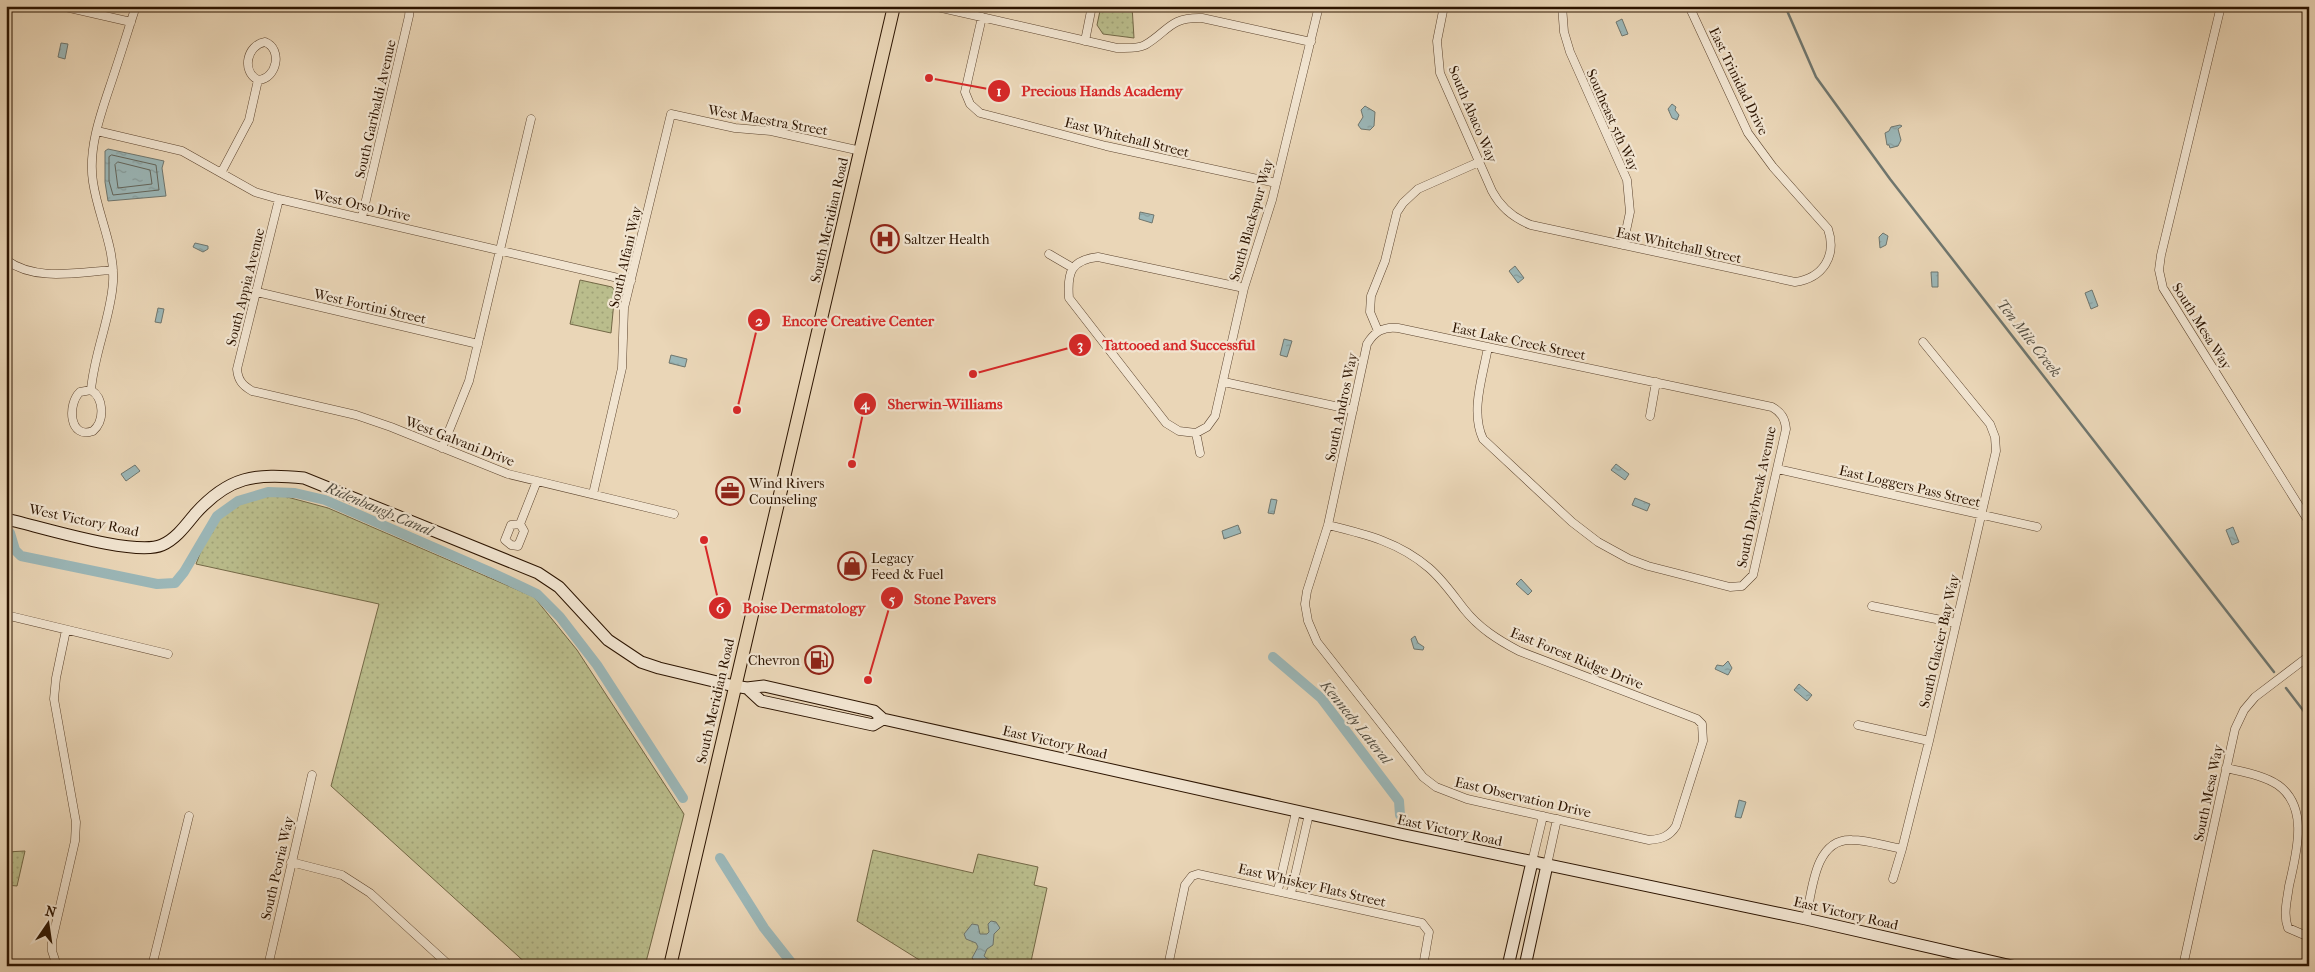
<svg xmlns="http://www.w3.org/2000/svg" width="2315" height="972" font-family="'IM FELL French Canon',serif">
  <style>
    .grass { fill: url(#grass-dots); stroke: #736846 }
    .water { fill: url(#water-ripples); stroke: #6f766e }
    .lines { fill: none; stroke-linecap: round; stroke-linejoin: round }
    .shore { stroke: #64665c; stroke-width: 1 }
    .stream { stroke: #6f766e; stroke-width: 2.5 }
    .canal { stroke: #9bb7b8; stroke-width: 10 }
    .street-casing { stroke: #5c442e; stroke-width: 9 }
    .secondary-casing { stroke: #2c1400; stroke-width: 13 }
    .primary-casing { stroke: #2c1400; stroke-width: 14 }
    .street { stroke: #f1e4d0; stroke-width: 8 }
    .secondary { stroke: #f1e4d0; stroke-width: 11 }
    .primary { stroke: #ead6b7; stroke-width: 12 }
    .labels { text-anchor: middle; stroke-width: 4.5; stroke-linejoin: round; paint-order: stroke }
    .street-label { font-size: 14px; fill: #2c1400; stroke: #f1e4d0 }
    .poi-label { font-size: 14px; fill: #2c1400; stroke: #f1e4d0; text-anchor: start }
    .water-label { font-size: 15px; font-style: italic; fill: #534d40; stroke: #f1e4d0 }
    .leader { fill: none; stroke: #d62828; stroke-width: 2 }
    .callout-dot { fill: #d62828; stroke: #f1e4d0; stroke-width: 2 }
    .mark-label { font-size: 15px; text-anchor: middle; font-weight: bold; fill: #fff }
    .callout-label { font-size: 15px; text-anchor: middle; font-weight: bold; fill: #d62828; stroke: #f1e4d0; stroke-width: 4.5; stroke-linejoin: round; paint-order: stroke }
  </style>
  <defs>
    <pattern id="grass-dots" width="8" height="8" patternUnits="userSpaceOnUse" patternTransform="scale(1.25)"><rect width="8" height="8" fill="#babd8c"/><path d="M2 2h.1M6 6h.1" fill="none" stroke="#a0a277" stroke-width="1.8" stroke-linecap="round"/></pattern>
    <pattern id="water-ripples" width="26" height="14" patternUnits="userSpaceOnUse" patternTransform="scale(1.25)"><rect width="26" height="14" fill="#9bb7b8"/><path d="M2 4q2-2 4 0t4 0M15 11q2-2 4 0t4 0" fill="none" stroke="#869c9c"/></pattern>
  </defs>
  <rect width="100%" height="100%" fill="#ead6b7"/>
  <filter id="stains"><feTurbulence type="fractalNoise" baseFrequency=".004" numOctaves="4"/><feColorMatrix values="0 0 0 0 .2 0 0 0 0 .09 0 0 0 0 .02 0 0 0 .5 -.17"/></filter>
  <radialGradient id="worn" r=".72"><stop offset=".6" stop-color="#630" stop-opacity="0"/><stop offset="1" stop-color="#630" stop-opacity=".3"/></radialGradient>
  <path class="grass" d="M1101,6H1132L1134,38L1103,34L1097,25Z
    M580,280L612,287L615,291L611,333L570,324Z
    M276,494L328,508L534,597L577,650L684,814L645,966H529L331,786L379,604L196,564L211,525L233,505Z
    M873,850L973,873L978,854L1038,867L1034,885L1047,888L1030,966H929L857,921Z
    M25,851L17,886L6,885V852Z"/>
  <path class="water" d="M1622,19L1628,34L1622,36L1616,22Z
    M61,43L68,44L65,59L58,57Z
    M1672,104L1676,107L1675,110L1679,115L1677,120L1672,118L1668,109Z
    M1365,106L1375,112L1374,126L1370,130L1361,129L1358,125L1363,117L1361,110Z
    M1900,125L1902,126L1898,129L1901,140L1898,146L1890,148L1889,145H1887L1885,133L1889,131L1891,127Z
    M108,149L164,161L162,168L166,196L108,201L105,182V151Z
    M1140,212L1154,215L1152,223L1139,219Z
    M1883,233L1888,236L1886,245L1880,248L1879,237Z
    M195,243L208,246V249L203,252L193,247Z
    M1515,266L1524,278L1518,283L1509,271Z
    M1931,272H1938V287H1932Z
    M2092,290L2098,306L2091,309L2085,293Z
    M158,308L164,309L161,323L155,322Z
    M1284,339L1292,341L1287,357L1280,355Z
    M671,355L687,359L685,367L669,363Z
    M1616,464L1629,474L1625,480L1611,470Z
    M135,465L140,471L126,481L121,474Z
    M1635,498L1650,504L1647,511L1632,505Z
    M1271,499L1277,500L1274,514L1268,513Z
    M1238,525L1241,533L1224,539L1222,531Z
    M2233,527L2239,542L2232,545L2226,530Z
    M1521,579L1532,591L1528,595L1516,584Z
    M1415,636L1418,643L1424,647L1423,650L1414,649L1411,639Z
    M1728,661L1732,668L1728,675L1715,669L1717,665L1723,666Z
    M1799,684L1812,695L1807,701L1794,690Z
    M1739,800L1746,802L1741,818L1735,817Z
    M991,921L996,922L1000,928L994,934L993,945L987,949L984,956L996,966L977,965L972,958L978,947L976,943L966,939L964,934L972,924L978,925L980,934H987L989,932L988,924Z"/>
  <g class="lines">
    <path class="shore" d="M112,155L156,165L159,190L113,195L109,181V157Z
      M118,162L150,170L152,184L118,188L115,165Z"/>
    <path class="stream" d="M1785,6L1816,77L1890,179L2274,672
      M2286,688L2309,718"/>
    <path class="canal" d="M6,509L7,511
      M10,533L15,550L21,556L157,584L175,583L184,572L217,516L238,501L268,492L295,493L325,500L488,571L537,594L560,617L597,665L683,798
      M1273,657L1321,698L1399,801L1400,815
      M720,858L764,928L794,966"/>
    <defs>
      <path id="street" d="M61,6L131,22
        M933,6L1117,48C1126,48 1137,49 1145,45C1169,31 1169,17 1202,18L1311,42
        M1444,6L1437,41L1440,73L1492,191C1501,208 1513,218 1531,225L1795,282C1823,278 1837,256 1828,229L1773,167L1748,133L1689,6
        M1562,6L1564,32L1570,52L1627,180L1630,212L1623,245
        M2221,6L2161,255L2159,270L2163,288L2309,522
        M982,17L965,92L970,104L980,113L1106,146L1276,183
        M1085,41L1092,6
        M265,42C283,49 277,79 258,80C241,71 247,45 265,42Z
        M97,131L182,151L255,192L279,199L631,281
        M221,173L249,120L258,80
        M279,199L237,369C238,380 242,385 252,391L356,415L391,427L508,474L674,514
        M362,217L409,16L410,6
        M1049,254L1073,268
        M6,260C36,282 78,272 113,270
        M257,292L478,344
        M1378,331L1370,312L1371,296L1385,261L1397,212L1403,203L1418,189L1479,162
        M1224,382L1353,410
        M91,390C94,353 111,317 113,282C115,247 98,216 93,182C87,144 105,103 116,68C123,47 129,27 136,6
        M91,390C104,398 105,421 93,431C69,440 67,404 80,392Z
        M1650,416L1656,382
        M1196,433L1207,427L1215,416L1244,288L1272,200L1319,6
        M1196,433L1179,431L1166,423L1069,298C1067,272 1071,260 1098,257L1244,288
        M1196,433L1200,453
        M442,448L469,381L531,119
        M1777,469L2037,527
        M593,494L622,368L624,308L671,114L735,128L771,131L861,151
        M520,524L524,531L518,546L511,545L505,540L511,525Z
        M520,524L537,481
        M1328,525C1365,534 1399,542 1429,568C1443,580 1453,595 1464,609C1479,628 1498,640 1519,651L1697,719L1702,724L1703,741L1676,826C1669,837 1661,839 1649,840L1467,799L1436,787L1423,777L1317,642L1308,621L1305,604L1307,591L1328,525L1367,344C1374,332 1383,326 1398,328L1772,407C1781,412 1785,418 1786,429L1753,575L1742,586L1730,587L1648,566L1629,559L1598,542L1572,522L1483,439C1470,411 1483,376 1488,347
        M1872,606L1956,623
        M6,615L168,654
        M1858,725L1929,741
        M2226,768C2243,772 2263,775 2278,785C2310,808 2296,854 2289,886C2287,901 2283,914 2288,928L2309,937
        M291,862L342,875L370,893L450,966
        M1532,862L1543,816
        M1547,865L1557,819
        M1893,879L1902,849
        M1278,890L1296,812
        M1291,893L1309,814
        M1806,919C1812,892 1814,838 1852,840C1868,840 1885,846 1902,849L1929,741L1996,451L1995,437L1990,424L1923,342
        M57,966L52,951V941L75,841L76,822L54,699L56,678L66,630
        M152,966L189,816
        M268,966L312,775
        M1168,966L1185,885L1192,876L1198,874L1422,923L1429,932L1423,966
        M2183,966L2235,729L2244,710L2255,697L2309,656"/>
      <path id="secondary" d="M6,519C38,526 135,557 162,545C176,539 186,525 195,514C229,476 255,473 304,478L538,573L559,587L608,640L641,662L659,668L734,686L747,688L764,686L874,711L883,719L1400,834L1806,919L2012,966
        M747,688L761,701L873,725L883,719
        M1508,966L1532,862
        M1525,966L1547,865"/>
      <path id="primary" d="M670,966L894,6"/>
    </defs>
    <use href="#street" class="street-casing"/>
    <use href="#secondary" class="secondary-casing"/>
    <use href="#primary" class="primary-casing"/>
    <use href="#street" class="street"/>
    <use href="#secondary" class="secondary"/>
    <use href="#primary" class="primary"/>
  </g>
  <defs>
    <symbol id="hospital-ring" viewBox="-11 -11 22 22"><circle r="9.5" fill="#f1e4d0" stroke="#8f2418" stroke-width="1.5"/><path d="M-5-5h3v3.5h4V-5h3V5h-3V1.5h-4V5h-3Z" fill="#8f2418"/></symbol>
    <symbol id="office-ring" viewBox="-11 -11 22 22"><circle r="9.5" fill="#f1e4d0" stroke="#8f2418" stroke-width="1.5"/><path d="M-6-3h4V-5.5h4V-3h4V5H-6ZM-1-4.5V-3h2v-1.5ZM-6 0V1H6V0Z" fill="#8f2418"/></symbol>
    <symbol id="shop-ring" viewBox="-11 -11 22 22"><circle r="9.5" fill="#f1e4d0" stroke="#8f2418" stroke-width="1.5"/><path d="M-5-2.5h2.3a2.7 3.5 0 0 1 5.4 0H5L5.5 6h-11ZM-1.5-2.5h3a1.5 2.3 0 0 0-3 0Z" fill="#8f2418"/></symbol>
    <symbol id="fuel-ring" viewBox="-11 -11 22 22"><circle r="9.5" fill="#f1e4d0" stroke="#8f2418" stroke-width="1.5"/><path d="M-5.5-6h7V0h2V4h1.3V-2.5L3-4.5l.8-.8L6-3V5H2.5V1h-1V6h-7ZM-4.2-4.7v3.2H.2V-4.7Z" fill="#8f2418"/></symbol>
  </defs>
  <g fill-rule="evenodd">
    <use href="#hospital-ring" x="869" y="223" width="32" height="32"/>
    <use href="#office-ring" x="714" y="475" width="32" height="32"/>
    <use href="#shop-ring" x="836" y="550" width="32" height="32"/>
    <use href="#fuel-ring" x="803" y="644" width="32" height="32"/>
  </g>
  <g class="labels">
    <g class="street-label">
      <text transform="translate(1739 81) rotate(64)" y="5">East Trinidad Drive</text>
      <text transform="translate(375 109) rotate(-77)" y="5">South Garibaldi Avenue</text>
      <text transform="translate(1473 114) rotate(67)" y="5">South Abaco Way</text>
      <text transform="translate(768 120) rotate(10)" y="5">West Maestra Street</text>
      <text transform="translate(1613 120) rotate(66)" y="5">Southeast 5th Way</text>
      <text transform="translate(1127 137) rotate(14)" y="5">East Whitehall Street</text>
      <text transform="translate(362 205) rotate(13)" y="5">West Orso Drive</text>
      <text transform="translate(829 220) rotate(-77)" y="5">South Meridian Road</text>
      <text transform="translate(1251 220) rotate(-74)" y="5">South Blackspur Way</text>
      <text transform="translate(1679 245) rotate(12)" y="5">East Whitehall Street</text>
      <text transform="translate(625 257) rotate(-77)" y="5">South Alfani Way</text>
      <text transform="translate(245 287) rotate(-76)" y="5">South Appia Avenue</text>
      <text transform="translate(370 306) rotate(13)" y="5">West Fortini Street</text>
      <text transform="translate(2202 326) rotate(58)" y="5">South Mesa Way</text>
      <text transform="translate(1519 341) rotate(12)" y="5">East Lake Creek Street</text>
      <text transform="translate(1341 407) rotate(-78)" y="5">South Andros Way</text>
      <text transform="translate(460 441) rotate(21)" y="5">West Galvani Drive</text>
      <text transform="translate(1910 486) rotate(13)" y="5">East Loggers Pass Street</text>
      <text transform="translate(1756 497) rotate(-78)" y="5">South Daybreak Avenue</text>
      <text transform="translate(84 520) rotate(12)" y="5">West Victory Road</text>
      <text transform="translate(1939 641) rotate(-77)" y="5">South Glacier Bay Way</text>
      <text transform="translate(1577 658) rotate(22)" y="5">East Forest Ridge Drive</text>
      <text transform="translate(715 701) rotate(-77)" y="5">South Meridian Road</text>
      <text transform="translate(1055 742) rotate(13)" y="5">East Victory Road</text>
      <text transform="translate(2208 793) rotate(-78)" y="5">South Mesa Way</text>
      <text transform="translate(1523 797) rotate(13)" y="5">East Observation Drive</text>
      <text transform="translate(1450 830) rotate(12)" y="5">East Victory Road</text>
      <text transform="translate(277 868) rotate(-77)" y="5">South Peoria Way</text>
      <text transform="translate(1312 885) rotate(13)" y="5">East Whiskey Flats Street</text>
      <text transform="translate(1846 913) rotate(13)" y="5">East Victory Road</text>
    </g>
    <g class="poi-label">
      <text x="904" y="244">Saltzer Health</text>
      <text x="749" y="488">Wind Rivers<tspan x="749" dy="16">Counseling</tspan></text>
      <text x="871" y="563">Legacy<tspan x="871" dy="16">Feed &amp; Fuel</tspan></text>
      <text x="800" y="665" text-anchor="end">Chevron</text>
    </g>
    <g class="water-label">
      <text transform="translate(2029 338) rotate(52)" y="5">Ten Mile Creek</text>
      <text transform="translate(379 509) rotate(23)" y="5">Ridenbaugh Canal</text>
      <text transform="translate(1356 722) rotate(51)" y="5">Kennedy Lateral</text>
    </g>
  </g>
  <path class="leader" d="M929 78L999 91M737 410L759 320M973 374L1080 345M852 464L865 404M868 680L892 598M704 540L720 608"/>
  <g class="callout-dot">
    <circle cx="929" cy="78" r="5"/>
    <circle cx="737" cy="410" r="5"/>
    <circle cx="973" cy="374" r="5"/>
    <circle cx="852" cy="464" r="5"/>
    <circle cx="868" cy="680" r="5"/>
    <circle cx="704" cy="540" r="5"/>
    <circle cx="999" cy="91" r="12"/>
    <circle cx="759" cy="320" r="12"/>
    <circle cx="1080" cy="345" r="12"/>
    <circle cx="865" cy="404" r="12"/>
    <circle cx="892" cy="598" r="12"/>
    <circle cx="720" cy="608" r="12"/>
  </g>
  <g class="mark-label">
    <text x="999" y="96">1</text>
    <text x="759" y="326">2</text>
    <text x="1080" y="350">3</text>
    <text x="865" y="409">4</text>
    <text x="892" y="604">5</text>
    <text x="720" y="613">6</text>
  </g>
  <g class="callout-label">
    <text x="1102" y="96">Precious Hands Academy</text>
    <text x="858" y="326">Encore Creative Center</text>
    <text x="1179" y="350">Tattooed and Successful</text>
    <text x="945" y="409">Sherwin-Williams</text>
    <text x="955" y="604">Stone Pavers</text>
    <text x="804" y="613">Boise Dermatology</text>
  </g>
  <rect width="2315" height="972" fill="none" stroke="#ead6b7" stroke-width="25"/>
  <rect x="8" y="8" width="2300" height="957" fill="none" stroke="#2c1400" stroke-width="2.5"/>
  <rect x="12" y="12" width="2290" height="947" fill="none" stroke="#2c1400"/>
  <g transform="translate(48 924) rotate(13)" stroke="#f1e4d0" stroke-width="4" paint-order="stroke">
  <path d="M0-4L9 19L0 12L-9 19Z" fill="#2c1400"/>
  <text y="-8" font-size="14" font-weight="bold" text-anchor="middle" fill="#2c1400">N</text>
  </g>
  <rect width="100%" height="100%" filter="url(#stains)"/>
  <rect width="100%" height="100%" fill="url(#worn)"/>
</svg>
